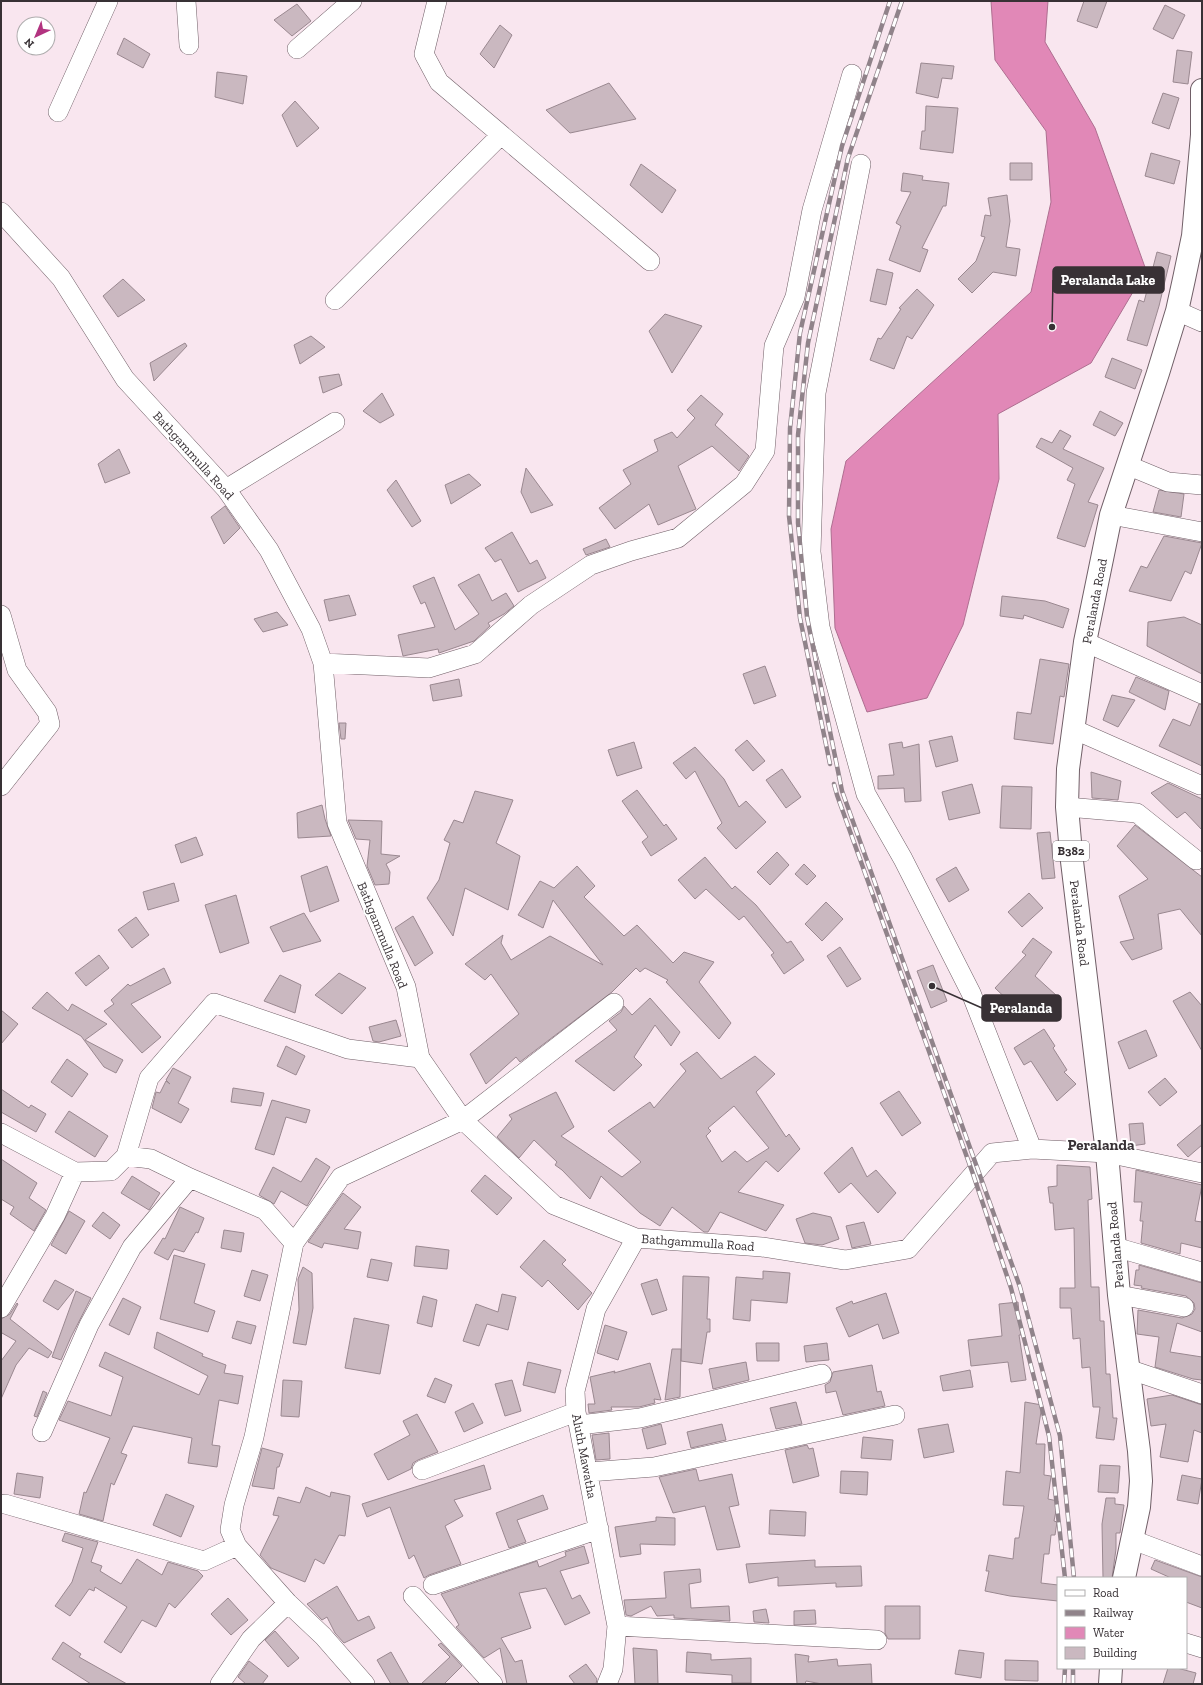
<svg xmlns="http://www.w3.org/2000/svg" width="1203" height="1685" font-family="'Zilla Slab',serif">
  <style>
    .water { fill: #e188b7; stroke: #ae6e90 }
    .building { fill: #cab8c0; stroke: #9a8890; fill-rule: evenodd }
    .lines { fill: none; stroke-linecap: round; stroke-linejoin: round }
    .minor-casing { stroke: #705f67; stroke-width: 20 }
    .primary-casing { stroke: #705f67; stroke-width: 24 }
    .minor { stroke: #fff; stroke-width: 19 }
    .primary { stroke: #fff; stroke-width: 22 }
    .rail-casing { stroke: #90838a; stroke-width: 4.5 }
    .rail { stroke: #fff; stroke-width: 3; stroke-dasharray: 9; stroke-linecap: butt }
    .labels { text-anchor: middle; stroke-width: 4; stroke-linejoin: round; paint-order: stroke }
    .shield { fill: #fff; stroke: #746f72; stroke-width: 1 }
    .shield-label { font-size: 12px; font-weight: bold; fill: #383135 }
    .street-label { font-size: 13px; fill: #383135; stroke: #fff }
    .quarter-label { font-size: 15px; font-weight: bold; fill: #383135; stroke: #fff }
    .leader { fill: none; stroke: #383135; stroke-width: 1.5 }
    .callout-dot { fill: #383135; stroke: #fff; stroke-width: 1.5 }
    .callout { fill: #383135; stroke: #383135; stroke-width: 1.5 }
    .callout-label { font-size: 14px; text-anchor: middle; font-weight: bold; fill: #fff }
  </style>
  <rect width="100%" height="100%" fill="#f9e6ef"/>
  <path class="water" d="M991,1H1048L1045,42L1095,128L1146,270L1091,363L998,414L999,479L963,625L927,698L867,712L835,628L831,529L846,461L1031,292L1051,202L1046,131L995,60Z"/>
  <path class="building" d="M1084,1H1107L1097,28L1077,21Z
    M297,4L311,21L292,36L274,20Z
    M1165,5L1185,15L1173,39L1153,29Z
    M500,25L512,35L494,68L480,54Z
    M124,38L150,54L143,68L117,54Z
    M1177,50L1192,52L1188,84L1173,82Z
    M921,63L954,66L952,79L942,78L938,98L916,93Z
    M217,72L247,76L243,104L215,97Z
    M609,83L636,119L570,133L546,110Z
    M1163,93L1179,98L1169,129L1152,123Z
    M295,101L319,128L297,147L282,115Z
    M926,106L958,108L953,153L920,149L922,131H925Z
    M1151,153L1180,161L1174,184L1145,176Z
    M1010,163H1032V180H1010Z
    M641,164L676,190L662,213L630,185Z
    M903,173L923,176L922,180L949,183L946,206H943L922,248L928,250L920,272L889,260L901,226L896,223L911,192L901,191Z
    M1007,195L1010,221L1006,247L1020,249L1016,276L993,272L972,293L958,279L976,261L985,237L981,236L985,215L991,216L988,198Z
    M1157,252L1171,256L1159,306L1147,346L1127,340L1139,300L1144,302Z
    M877,269L893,273L886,305L870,301Z
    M123,279L145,300L118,317L103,296Z
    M917,289L934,305L912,339L907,336L894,369L870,360L878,338L881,339L901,309L899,308Z
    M665,314L702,326L672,373L649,331Z
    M311,336L325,347L300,364L294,345Z
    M185,343L187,346L154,381L150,363Z
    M1112,358L1142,370L1135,389L1105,377Z
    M339,374L342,385L323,393L319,377Z
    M382,393L394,415L380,423L363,411Z
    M701,395L723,414L715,425L749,456L739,471L712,446L678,466L696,509L658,525L649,504L615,529L599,508L631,484L623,470L658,451L654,440L672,432L677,438L695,418L687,410Z
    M1100,411L1123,423L1115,436L1093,425Z
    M1060,430L1071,436L1063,449L1104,468L1088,502L1098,505L1085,547L1057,538L1075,484L1067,480L1073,468L1036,447L1041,438L1052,443Z
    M119,449L130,473L105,483L98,464Z
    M526,468L553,505L531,513L521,492Z
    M469,474L481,485L451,504L445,485Z
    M396,480L421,521L412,527L387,490Z
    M1159,490L1184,494L1181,517L1153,512Z
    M225,506L240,528L224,544L211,517Z
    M512,532L530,564L537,560L546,578L518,592L501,559L495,562L485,548Z
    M1164,536L1202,543L1191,574L1185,571L1171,601L1129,591L1141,566L1147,568Z
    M606,539L610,547L586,555L583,549Z
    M479,574L492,601L506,593L514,606L504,614L488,623L490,626L474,641L439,653L438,649L403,656L398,635L435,627L425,602L421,604L413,586L434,577L455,630L479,614L458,585Z
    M349,595L356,615L329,621L324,600Z
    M1002,596L1045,601L1069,609L1063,628L1024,615L1023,619L1000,616Z
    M277,612L288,625L263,632L254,619Z
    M1184,617L1202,625V674L1147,646L1148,622Z
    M1040,659L1069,664L1064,697L1060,696L1053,744L1014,739L1017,712L1031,714Z
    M765,666L776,696L754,704L743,674Z
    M1136,677L1169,691L1165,710L1129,692Z
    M459,679L462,696L433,701L430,685Z
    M1112,695L1135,700L1118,727L1103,720Z
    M1199,704L1202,705V766L1159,746L1173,719L1190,726Z
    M339,723H346L345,739H341Z
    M952,736L958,761L936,767L929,741Z
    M747,740L765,761L753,771L735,750Z
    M634,742L642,768L617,776L608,750Z
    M902,742L903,748L919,744L921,801L905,802L904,788L878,789V776L894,775L889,744Z
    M695,747L724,779L739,807L746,801L766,822L736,849L717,828L722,823L695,771L686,779L673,763Z
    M782,769L801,797L786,808L766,780Z
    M1091,772L1121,781L1118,800L1092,798Z
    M1168,783L1202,799V830L1185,812L1177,818L1151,793Z
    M972,784L980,813L949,820L942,792Z
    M1002,786L1032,787L1031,829L1000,828Z
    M637,790L664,826L666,824L677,839L651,856L642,842L648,837L622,801Z
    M475,791L513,800L496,843L520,856L508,910L465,888L453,936L427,898L439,880L450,843L444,840L454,820L463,823Z
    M322,805L325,819L331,836L298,838L297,813Z
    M348,820L382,821L381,854L400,856L386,864L390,872L389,884L375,885L367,866L370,840L356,839Z
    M1135,825L1202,877V936L1180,909L1158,914L1162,949L1132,960L1120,942L1134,939L1119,896L1148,879L1117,846Z
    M1050,832L1055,878L1042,879L1037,833Z
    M196,837L203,855L181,863L175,845Z
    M777,852L789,865L770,885L757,872Z
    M705,857L732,889L735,886L756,905L787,943L791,941L804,960L784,974L771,955L774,953L744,916L739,920L706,889L695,899L678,880Z
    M804,864L816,876L807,885L795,874Z
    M327,866L339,901L310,912L301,876Z
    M577,866L595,886L584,897L624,936L637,925L673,963L684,952L714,962L699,982L731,1023L719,1039L666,982L668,980L645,968L640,972L636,968L612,992L520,1062L516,1057L486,1084L470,1054L519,1014L491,974L485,980L465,964L503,935L501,943L511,960L550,936L603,965L553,900L543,928L518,915L540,881L554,888Z
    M956,867L969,890L949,902L936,879Z
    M174,883L179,901L148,910L143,892Z
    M1029,893L1043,908L1022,927L1008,912Z
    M236,895L249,943L220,953L205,905Z
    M826,902L843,919L822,941L805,924Z
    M304,913L321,941L283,952L270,927Z
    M413,916L433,953L415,966L395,928Z
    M136,917L149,935L132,948L118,930Z
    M1033,938L1052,952L1035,976L1057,996L1039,1016L1020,999L1014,1006L995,988L1026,955L1022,952Z
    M840,947L861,979L847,987L827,956Z
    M99,955L109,968L86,986L75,973Z
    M933,965L947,1001L931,1008L917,971Z
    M164,968L171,983L131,1004L161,1037L142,1053L104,1011L114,1004L111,1000L128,984L130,986Z
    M339,973L366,988L342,1014L315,995Z
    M280,975L301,985L295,1013L264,1001Z
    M47,992L68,1011L72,1004L107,1024L85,1040L123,1060L116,1073L104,1067L81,1036L32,1008Z
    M1190,992L1202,1006V1051L1173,1001Z
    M650,998L680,1032L671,1046L655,1025L634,1057L642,1065L614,1091L575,1061L617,1030L609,1021L621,1012L624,1006L632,1015Z
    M1,1010L18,1024L1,1044Z
    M396,1020L401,1036L379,1042L373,1041L369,1027Z
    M1044,1029L1055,1046L1053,1048L1067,1070L1064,1072L1076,1084L1057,1101L1031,1061L1024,1065L1014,1048Z
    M1146,1030L1157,1056L1129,1069L1118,1042Z
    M286,1046L305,1056L296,1075L277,1066Z
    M697,1052L721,1079L755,1056L775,1074L756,1092L786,1137L789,1134L800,1149L778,1172L766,1161L738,1192L784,1205L766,1231L720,1212L708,1232H704L672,1207L660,1226L640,1213L601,1176L590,1199L562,1170L555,1165L557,1162L534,1140L519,1158L497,1137L512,1119L509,1115L556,1092L574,1127L561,1136L622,1177L641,1162L608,1131L650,1102L654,1108L686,1071L680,1064ZM734,1106L769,1148L747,1162L735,1151L722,1162L706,1136L711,1131L708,1128Z
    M67,1059L88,1074L72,1097L51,1082Z
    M173,1068L191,1077L178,1103L189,1109L181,1123L152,1108L156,1092L160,1093L166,1081L170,1084L166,1080Z
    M1165,1078L1177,1092L1160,1106L1148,1092Z
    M233,1088L264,1093L261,1106L231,1102Z
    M1,1089L29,1108L31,1105L46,1114L36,1132L1,1112Z
    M899,1091L921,1123L902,1136L880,1103Z
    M272,1100L310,1110L306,1123L286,1117L274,1155L255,1149Z
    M69,1111L108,1136L95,1157L55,1132Z
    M1143,1123L1145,1144L1131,1146L1129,1124Z
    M1202,1124V1145L1188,1157L1177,1145Z
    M852,1147L867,1177L876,1170L896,1193L878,1213L851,1183L839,1193L824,1173Z
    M316,1158L330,1167L307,1206L281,1191L274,1204L259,1195L273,1167L301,1182Z
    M1,1159L37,1183L29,1198L46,1210L34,1231L10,1214L14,1207L1,1199Z
    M1057,1165L1090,1167L1092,1199L1088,1200L1091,1287H1099L1100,1321H1104L1106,1374H1110L1113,1418H1117L1114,1440L1096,1438L1100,1407H1093L1090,1367L1082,1368L1080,1338L1073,1339L1071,1308H1060V1288H1075L1074,1228L1055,1230L1053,1203H1050L1048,1187L1057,1186Z
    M1136,1170L1202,1185L1195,1221L1202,1222V1248L1181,1243L1180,1254L1141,1243L1143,1221H1140L1142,1202H1134Z
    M485,1175L512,1198L497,1215L471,1191Z
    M132,1176L160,1193L149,1210L121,1193Z
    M343,1193L361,1207L344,1229L361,1232L358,1249L324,1243L322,1248L308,1242Z
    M180,1207L204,1218L198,1233L196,1232L184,1252L174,1249L168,1260L154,1253L163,1238L165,1239Z
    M69,1211L85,1221L66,1254L51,1245Z
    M103,1212L120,1225L110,1239L92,1226Z
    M813,1213L831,1217L839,1239L822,1245L805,1243L796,1219Z
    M864,1222L871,1244L852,1248L846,1226Z
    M224,1230L244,1233L241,1252L221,1248Z
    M544,1240L566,1260L562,1264L592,1293L578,1310L548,1280L542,1287L520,1267Z
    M416,1246L449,1250L447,1269L414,1266Z
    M174,1255L205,1264L194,1303L215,1311L208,1332L160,1319Z
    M371,1259L392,1263L388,1281L367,1277Z
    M1139,1265L1202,1283V1332L1177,1323L1170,1352L1202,1357V1380L1193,1379L1155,1367L1159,1337L1137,1334L1138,1310L1182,1318L1192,1314L1195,1309L1194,1303L1186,1296L1141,1288L1142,1286L1134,1285L1136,1270H1139Z
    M303,1267L312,1273L313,1308L306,1345L293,1343L299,1310L298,1279Z
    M252,1270L268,1275L260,1301L244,1296Z
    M763,1271L790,1273L787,1303L751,1300L750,1321L733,1319L736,1277L763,1279Z
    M683,1276L709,1277L707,1319H710V1332H707L702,1364L681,1361Z
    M657,1279L667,1310L652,1315L641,1284Z
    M55,1280L74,1290L58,1310L43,1301Z
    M76,1291L91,1298L71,1337L61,1360L52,1357Z
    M886,1293L899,1333L883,1339L878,1324L849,1337L836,1308L852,1301L853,1304Z
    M502,1294L516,1297L508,1330L487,1324L479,1346L463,1341L476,1304L498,1312Z
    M423,1296L437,1300L432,1327L417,1323Z
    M123,1298L141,1307L129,1335L109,1325Z
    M1018,1302L1021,1335H1019L1026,1380L1011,1382L1008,1362L971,1366L968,1340L1002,1336L999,1304Z
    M17,1303L18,1304L10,1319L52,1352L48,1358L29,1348L16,1365L1,1399V1361L16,1341L2,1333L1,1335V1319L10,1314Z
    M354,1318L389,1325L380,1374L345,1368Z
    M237,1321L256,1326L251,1344L232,1338Z
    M605,1325L627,1332L618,1360L597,1353Z
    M157,1332L203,1354L202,1356L226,1365L224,1373L243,1376L238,1404L219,1400L212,1445L220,1446L217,1467L188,1463L192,1438L133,1426L121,1453L127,1455L114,1485L111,1483L103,1521L79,1514L84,1492L86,1493L110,1438L59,1420L68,1401L111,1416L123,1377L99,1366L105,1352L199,1395L208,1376L154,1348Z
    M756,1343H779V1361H757Z
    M827,1343L829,1360L806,1362L804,1346Z
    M672,1349H681L680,1397L665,1400Z
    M528,1362L561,1370L555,1393L523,1385Z
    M746,1362L749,1380L713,1389L709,1369Z
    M650,1363L661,1400L654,1399L655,1403L639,1407H611L612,1410L589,1413L588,1404H595L590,1377L615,1371L614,1373Z
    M872,1365L877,1392L881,1391L885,1406L843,1415L836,1391L826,1393L825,1385L830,1382L833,1372Z
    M970,1370L973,1387L943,1391L940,1376Z
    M435,1378L452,1385L445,1403L427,1396Z
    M283,1380L302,1381L299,1417L281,1416Z
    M512,1380L521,1411L505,1416L495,1384Z
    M43,1391L47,1393L37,1417L34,1416Z
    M1172,1395L1202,1405V1433L1194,1430L1188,1462L1160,1457L1166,1424L1151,1426L1147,1399Z
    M796,1402L802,1424L776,1429L770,1408Z
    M1025,1402L1042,1405L1036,1444H1045L1044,1475L1051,1476L1048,1499L1058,1501L1054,1521L1057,1522L1055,1535H1051L1049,1554H1044L1041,1583L1058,1585V1601L1010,1596L985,1591L989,1571H986L989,1555L1013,1559L1015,1538H1019L1024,1506L1003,1505L1006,1471L1020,1473Z
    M473,1403L483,1423L464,1432L455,1412Z
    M417,1414L438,1452L418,1460L413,1463L411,1469L388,1480L374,1454L410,1435L403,1421Z
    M661,1424L666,1444L647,1449L642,1429Z
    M722,1424L726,1440L691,1448L687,1432Z
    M948,1424L954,1452L924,1458L918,1429Z
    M609,1433L610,1459L596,1460L592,1435Z
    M863,1437L893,1440L891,1460L861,1458Z
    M807,1445L809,1449L813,1448L819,1476L793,1483L785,1450Z
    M262,1448L283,1454L279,1467H277L274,1489L252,1486Z
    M484,1465L491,1489L454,1500L463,1516L445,1526L461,1564L429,1575L424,1578L414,1555L409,1559L390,1507L367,1517L362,1504Z
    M1100,1465L1120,1466L1118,1493L1098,1492Z
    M696,1469L699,1481L732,1474L739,1505L729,1507L740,1547L717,1550L705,1506L673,1513L659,1477Z
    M841,1471L868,1472L867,1495L840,1493Z
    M17,1473L43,1477L40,1498L14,1494Z
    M1182,1475L1202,1479L1198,1504L1177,1500Z
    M306,1487L330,1497L331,1492L350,1496L345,1536L339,1535L324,1564L315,1559L305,1582L271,1568L260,1555L279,1516L273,1515L278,1497L300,1503Z
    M166,1494L194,1506L181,1537L153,1525Z
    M543,1495L548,1509L517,1520L526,1542L509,1548L496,1513Z
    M1106,1498H1115V1504L1124,1505L1120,1533H1116V1549L1112,1578H1103L1102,1524Z
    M770,1510L806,1512L805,1536L769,1534Z
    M656,1517L675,1518V1545L640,1544L641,1554L620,1557L615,1527L656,1521Z
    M65,1533L98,1542L91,1562L102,1566L100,1571L121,1584L137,1559L162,1575L168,1562L198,1571L203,1576L175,1608L169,1603L156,1627L142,1620L121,1653L104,1642L127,1607L95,1587L94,1591L89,1589L70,1616L55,1606L72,1582L83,1548L62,1541Z
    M584,1546L589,1563L560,1571L572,1599L580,1595L590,1613L565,1625L546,1588L519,1593L531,1628L501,1638L515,1662L522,1660L527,1684H507L500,1648L484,1658L456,1627L459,1625L441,1594L537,1561L539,1567L566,1556L565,1552Z
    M815,1560V1567L861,1566L862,1586L836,1587V1583L778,1586V1577L749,1583L746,1564Z
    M1155,1560L1202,1577V1608L1186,1602V1578H1171L1151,1569Z
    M700,1569L701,1582L689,1584L691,1608L729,1606L730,1621L674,1618V1615L657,1616L651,1606L631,1616L626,1615L624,1600L666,1598L664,1572Z
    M337,1586L358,1621L369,1616L375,1628L344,1643L335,1633L327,1617L322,1620L307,1604Z
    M228,1598L248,1620L231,1635L211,1614Z
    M885,1606H920V1639H888L885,1633Z
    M766,1609L769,1623L754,1622L753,1611Z
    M815,1610L816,1624L794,1625V1611Z
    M275,1631L299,1658L288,1667L265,1640Z
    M63,1642L81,1654L79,1657L127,1684H91L52,1659Z
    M441,1643L462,1666L444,1684H421L450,1657L438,1645Z
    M633,1648L657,1650L658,1684H635Z
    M959,1650L984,1653L981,1678L955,1674Z
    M391,1652L409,1684H391L377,1660Z
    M687,1652L711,1654V1660L751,1658V1683H732V1675L686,1672Z
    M795,1654L809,1656L808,1662L837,1659L838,1666L871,1664L872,1684H822L806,1681L805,1684H797Z
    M1005,1660L1038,1661V1681L1005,1680Z
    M249,1661L268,1676L262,1684H246L238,1677Z
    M586,1664L597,1679L596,1684H575L569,1676Z
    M1168,1668H1177L1196,1673L1193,1684H1163Z"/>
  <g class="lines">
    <defs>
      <path id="minor" d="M186,1L189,45
        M437,1L424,54L439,82L650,261
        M297,49L352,1
        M58,112L108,1
        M861,164L816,393L811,552L820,627L866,794L903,859L971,993L1032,1149
        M1,212L61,278L125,379L226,489L269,550L311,629L323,663L337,823L406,987L420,1058L463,1120L554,1205L636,1238L762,1247L845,1260L908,1249L992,1153L1032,1149L1107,1153L1202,1173
        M335,300L501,135
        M1177,311L1202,322
        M1127,465L1168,482L1202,485
        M226,489L335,422
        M1111,515L1202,532
        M1,615L17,670L47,712L50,724L1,786
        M1085,642L1202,694
        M323,663L429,668L475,654L531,605L591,565L631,551L678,538L744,484L765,451L774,346L795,297L812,210L852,74
        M1073,729L1200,785
        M1067,807L1137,813L1196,860
        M1,1133L75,1172L111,1171L126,1156L149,1078L214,1003L348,1049L420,1058
        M126,1156L151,1159L190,1178L265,1210L294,1243L254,1437L234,1505L230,1530L237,1546L288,1603L323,1636L365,1684
        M294,1243L341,1177L463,1120L614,1003
        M1115,1247L1202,1272
        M1119,1295L1184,1307
        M1,1308L55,1216L75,1172
        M1128,1369L1202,1394
        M579,1425L640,1418L822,1374
        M42,1432L89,1325L132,1247L190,1178
        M422,1470L576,1412
        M589,1472L654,1467L895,1415
        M5,1504L204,1561L237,1546
        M1133,1540L1202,1566
        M433,1585L599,1529
        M413,1596L493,1684
        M617,1626L877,1640
        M1186,1643L1202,1648
        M220,1684L251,1639L288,1603
        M607,1684L613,1669L617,1626L576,1412L575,1391L596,1309L636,1238"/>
      <path id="primary" d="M1202,90V134
        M1124,1578L1139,1507L1141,1481L1139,1451L1119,1295L1107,1153L1071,853L1067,807L1068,769L1085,642L1111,515L1158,373L1177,311L1184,279L1193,236L1202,135
        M1110,1684L1111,1668"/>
    </defs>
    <use href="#minor" class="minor-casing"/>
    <use href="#primary" class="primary-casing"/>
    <use href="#minor" class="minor"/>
    <use href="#primary" class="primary"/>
    <defs>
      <path id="rail" d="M902,1L848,158L808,343L798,435V523L807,617L842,791L1020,1287L1060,1436L1074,1578
        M830,764L800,618L789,516L790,428L800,333L842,146L890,1
        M834,784L837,795L973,1174L1011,1288L1049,1436L1065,1578
        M1064,1684L1065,1668
        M1073,1684V1668"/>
    </defs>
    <use href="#rail" class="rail-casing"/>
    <use href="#rail" class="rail"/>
  </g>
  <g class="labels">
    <rect class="shield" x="1053" y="841" width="36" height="20" rx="3"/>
    <g class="shield-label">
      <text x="1071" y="855">B382</text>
    </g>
    <g class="street-label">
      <text transform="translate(194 455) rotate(48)" y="5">Bathgammulla Road</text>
      <text transform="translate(1094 601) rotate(-79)" y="5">Peralanda Road</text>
      <text transform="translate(1080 923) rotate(83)" y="5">Peralanda Road</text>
      <text transform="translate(383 935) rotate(68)" y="5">Bathgammulla Road</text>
      <text transform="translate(698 1242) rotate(4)" y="5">Bathgammulla Road</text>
      <text transform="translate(1115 1245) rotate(-95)" y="5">Peralanda Road</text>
      <text transform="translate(585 1456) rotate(79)" y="5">Aluth Mawatha</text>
    </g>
    <g class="quarter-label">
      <text x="1101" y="1150">Peralanda</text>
    </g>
  </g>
  <path class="leader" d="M1052 327L1053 280M932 986L982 1008"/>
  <g class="callout-dot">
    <circle cx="1052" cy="327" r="4"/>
    <circle cx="932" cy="986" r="4"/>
  </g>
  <g class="callout">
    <rect x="1053" y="267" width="111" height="26" rx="4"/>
    <rect x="982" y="995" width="79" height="26" rx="4"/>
  </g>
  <g class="callout-label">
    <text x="1108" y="285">Peralanda Lake</text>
    <text x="1021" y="1013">Peralanda</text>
  </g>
  <rect width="1203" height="1685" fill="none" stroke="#383135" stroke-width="4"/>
  <rect x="1057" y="1577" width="130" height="92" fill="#ffffff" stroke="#afadae"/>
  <rect x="1065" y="1590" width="20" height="6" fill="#ffffff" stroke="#afadae"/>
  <text x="1093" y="1597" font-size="12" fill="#383135">Road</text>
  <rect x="1065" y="1610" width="20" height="6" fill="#90838a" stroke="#afadae"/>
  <text x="1093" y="1617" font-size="12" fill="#383135">Railway</text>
  <rect x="1065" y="1627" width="20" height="12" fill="#e188b7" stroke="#afadae"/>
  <text x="1093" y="1637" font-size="12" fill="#383135">Water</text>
  <rect x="1065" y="1647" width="20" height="12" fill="#cab8c0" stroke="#afadae"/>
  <text x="1093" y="1657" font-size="12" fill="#383135">Building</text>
  <g transform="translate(36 36) rotate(224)"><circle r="19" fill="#ffffff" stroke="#afadae"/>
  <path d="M0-3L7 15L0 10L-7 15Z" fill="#b23380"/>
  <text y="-6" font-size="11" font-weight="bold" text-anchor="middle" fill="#383135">N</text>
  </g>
</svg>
